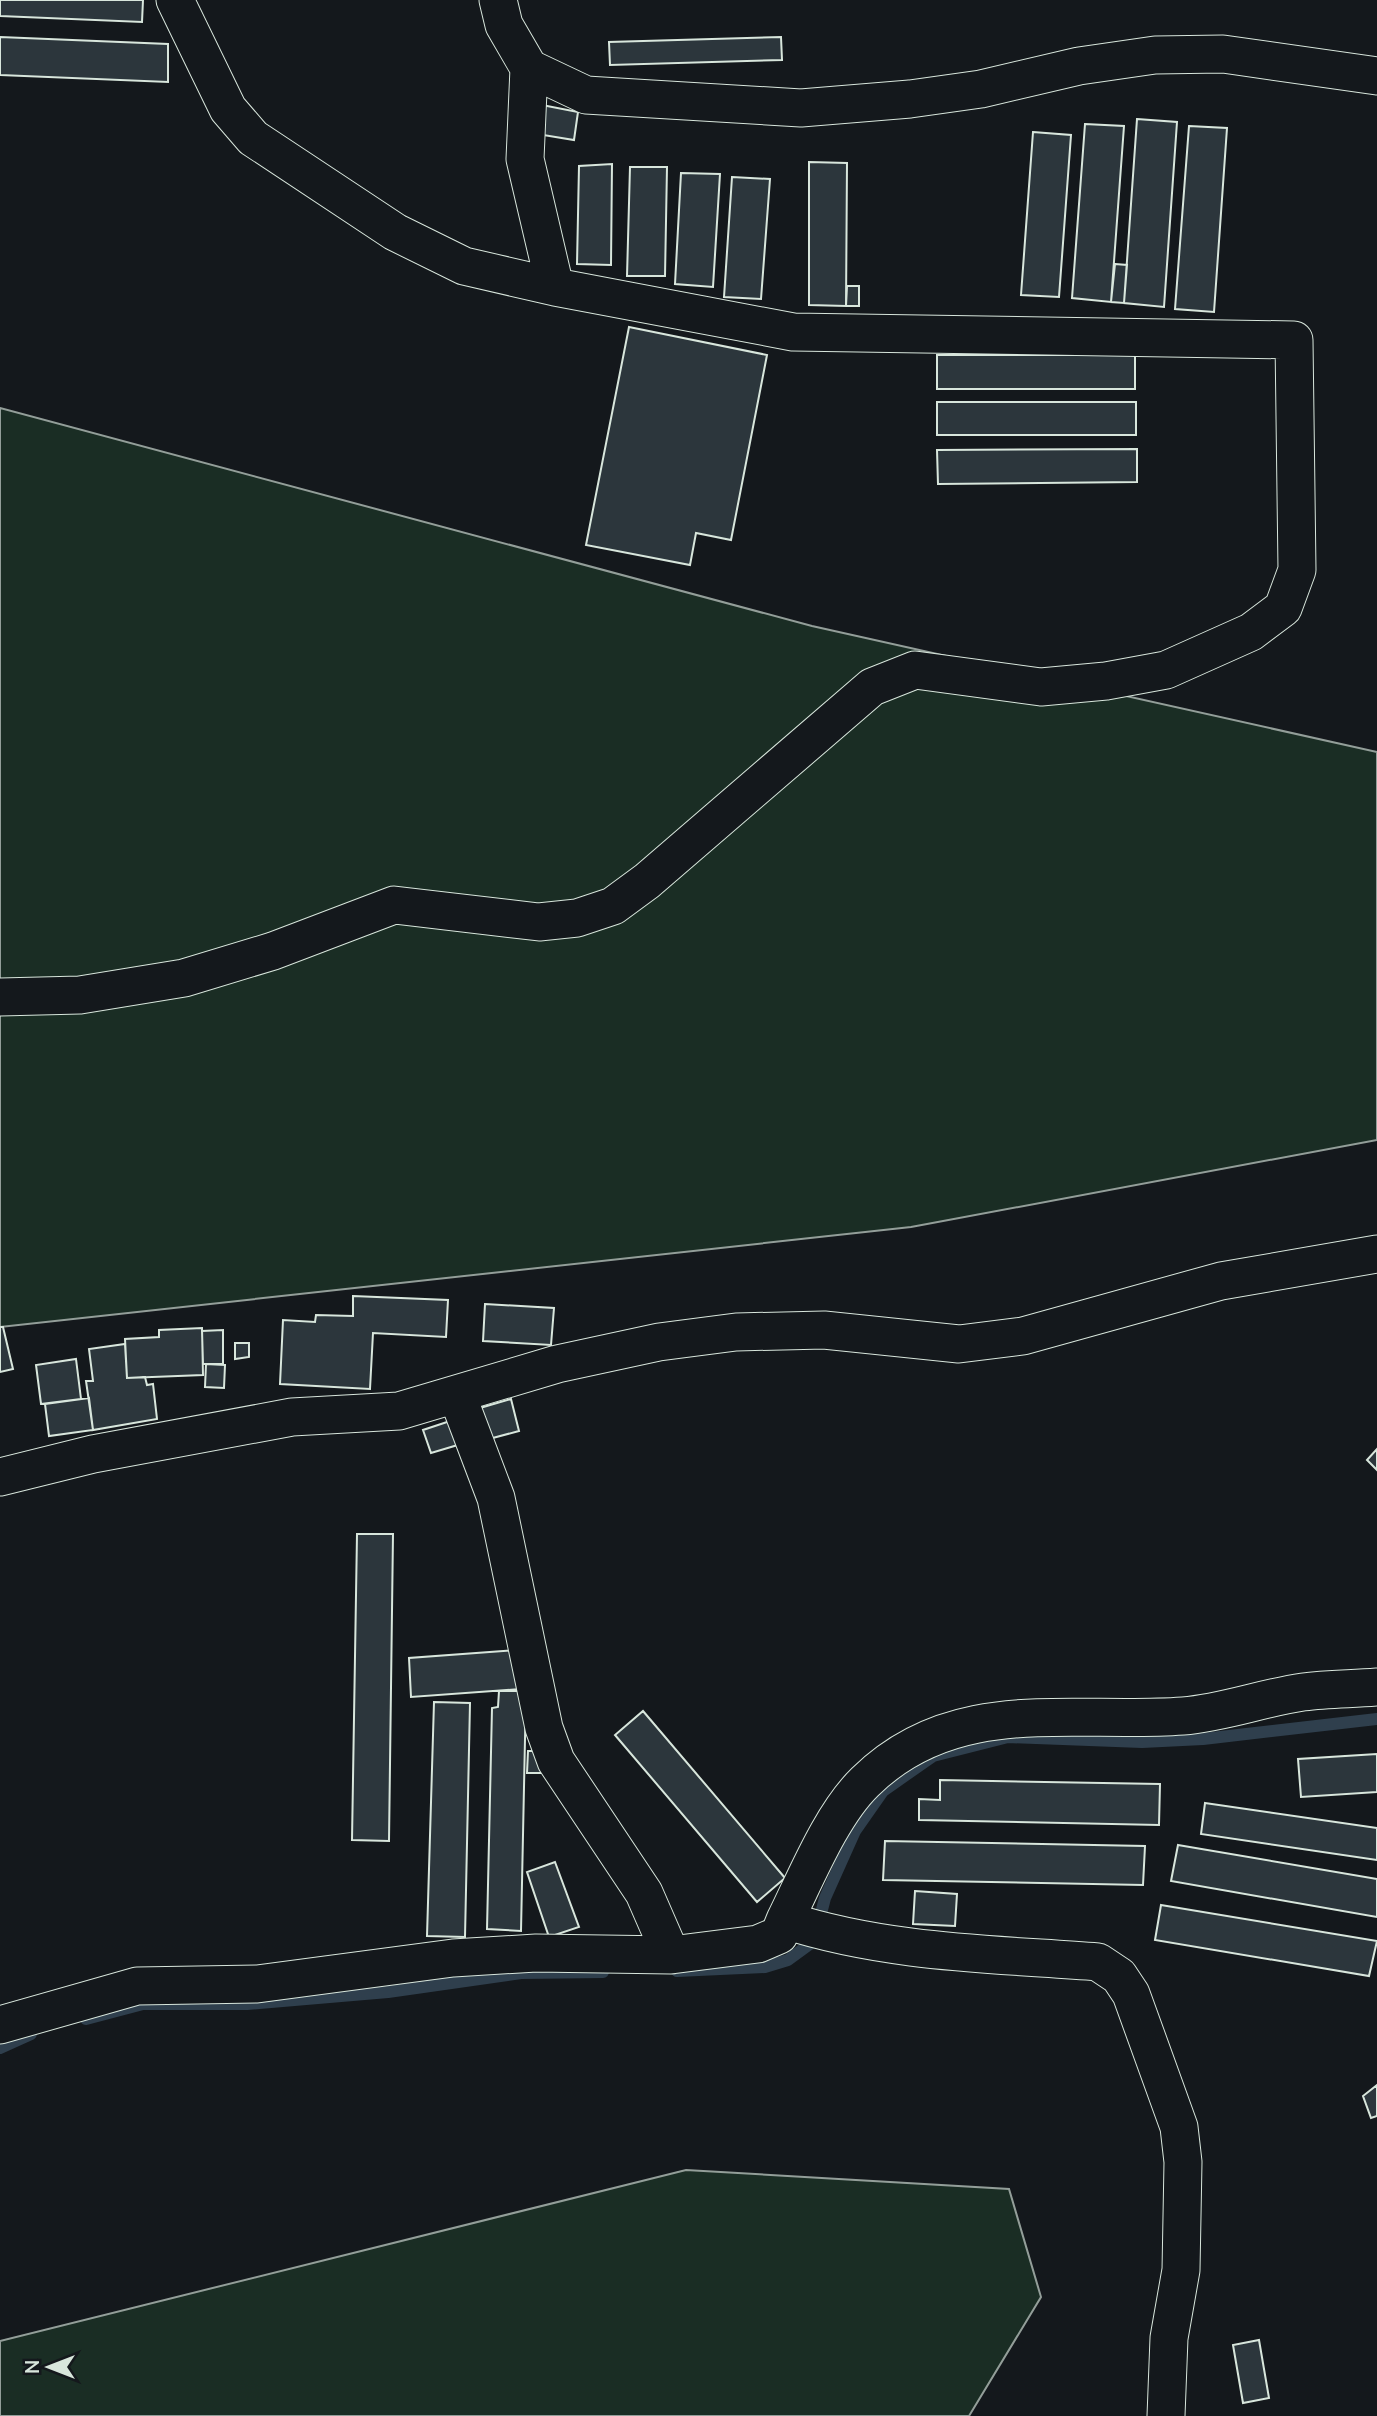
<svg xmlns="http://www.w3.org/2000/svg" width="1377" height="2416" font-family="'Nunito Sans',sans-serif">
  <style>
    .green { fill: #1a2d24; stroke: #939e99; stroke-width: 2 }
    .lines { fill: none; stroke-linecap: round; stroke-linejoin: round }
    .stream { stroke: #2f3f4d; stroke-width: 12 }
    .building { fill: #2c363c; stroke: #d8e6dc; stroke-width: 2 }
    .street-casing { stroke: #d8e6dc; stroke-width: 39 }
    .street { stroke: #14181c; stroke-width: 37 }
  </style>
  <rect width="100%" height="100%" fill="#14181c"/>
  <path class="green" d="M0,408L812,626L1377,752V1140L911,1227L0,1327Z
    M686,2170L1009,2189L1041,2297L969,2416H0V2341Z"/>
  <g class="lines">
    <path class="stream" d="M677,1971L765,1967L788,1960L814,1941L825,1898L855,1831L883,1791L933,1756L1008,1737L1142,1742L1203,1739L1377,1719
      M86,2019L143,2004H247L388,1992L521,1973L603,1972
      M0,2048L31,2034"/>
  </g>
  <path class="building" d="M0,0H143L142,22L0,16Z
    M0,37L168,44V82L0,75Z
    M781,37L782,60L610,65L609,42Z
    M542,105L578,112L574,140L537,134Z
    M1137,119L1177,122L1164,307L1124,303Z
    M1085,124L1124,126L1111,302L1072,298Z
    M1189,126L1227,128L1214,312L1175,309Z
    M1033,132L1071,135L1059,297L1021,295Z
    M809,162L847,163L846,306L809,305Z
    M612,164L611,265L577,264L579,166Z
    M630,167H667L665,276H627Z
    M681,173L720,174L713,287L675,284Z
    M732,177L770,179L761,299L724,297Z
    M1115,264L1127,265L1124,303L1111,302Z
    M847,286H859V306H846Z
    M629,327L767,355L731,540L696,533L690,565L586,545Z
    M937,355H1135V389H937Z
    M937,402H1136V435H937Z
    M1137,449V482L938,484L937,450Z
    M353,1296L448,1300L446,1337L373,1333L370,1389L280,1384L283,1320L315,1322L316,1315L353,1316Z
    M485,1304L554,1308L551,1345L483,1341Z
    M0,1327H3L13,1369L0,1372Z
    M202,1328L203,1375L127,1378L125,1339L159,1337V1330Z
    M223,1330V1364H203L202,1331Z
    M235,1343H249V1357L235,1359Z
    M125,1344L127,1378L145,1377L147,1385L153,1384L157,1419L93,1430L86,1381H93L89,1349Z
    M76,1359L81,1399L41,1404L36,1365Z
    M206,1364L225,1365L224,1388L205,1387Z
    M89,1398L93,1430L49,1436L45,1404Z
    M511,1399L519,1431L489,1439L480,1408Z
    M453,1420L461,1444L431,1453L423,1430Z
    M1377,1449V1470L1367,1460Z
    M357,1534H393L389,1841L352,1840Z
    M518,1650L521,1689L411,1697L409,1658Z
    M499,1691H526L521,1931L487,1929L492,1708L498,1707Z
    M434,1702L470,1703L465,1937L427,1936Z
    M643,1711L785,1878L757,1902L615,1735Z
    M528,1751H543L545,1773H527Z
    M1377,1754V1792L1301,1797L1298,1759Z
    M940,1780L1160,1784L1159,1825L919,1820V1799L940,1800Z
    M1205,1803L1377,1828V1860L1201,1834Z
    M885,1841L1145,1846L1143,1885L883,1880Z
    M1178,1845L1377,1879V1917L1171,1881Z
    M555,1862L579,1927L549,1937L527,1872Z
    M915,1891L957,1894L955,1926L913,1924Z
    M1161,1905L1377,1941L1369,1976L1155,1940Z
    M1377,2085V2116L1371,2118L1363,2096Z
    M1259,2340L1269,2398L1243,2403L1233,2345Z"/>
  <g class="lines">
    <defs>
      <path id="street" d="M498,0L504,25L529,68L525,159L555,287
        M529,68L586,95L801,108L910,99L981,89L1079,66L1155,55L1223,54L1377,76
        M0,997L80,995L184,978L273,951L394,905L539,922L577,918L613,906L647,881L872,687L915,670L1041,687L1106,681L1166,670L1251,632L1283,608L1297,570L1294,340L793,332L555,287L464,266L395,232L253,138L228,109L175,0
        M457,1395L496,1498L544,1728L556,1761L644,1893L671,1955
        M0,1477L93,1454L292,1417L399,1411L557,1364L659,1342L736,1332L824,1330L959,1344L1023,1336L1221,1281L1377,1254
        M785,1920C806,1878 831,1815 865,1782C954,1694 1070,1724 1183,1716C1223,1713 1262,1698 1303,1692C1327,1689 1352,1689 1377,1687
        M0,2025L137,1986L257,1984L453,1958L536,1953L671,1955L758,1944L779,1935L785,1920C886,1953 994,1954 1098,1962L1119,1976L1131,1994L1179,2127L1183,2162L1181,2270L1169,2338L1166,2416"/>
    </defs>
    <use href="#street" class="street-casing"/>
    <use href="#street" class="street"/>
  </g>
  <g transform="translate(49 2367) rotate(270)" stroke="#14181c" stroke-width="5" paint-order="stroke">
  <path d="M0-5L12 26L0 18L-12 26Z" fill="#d8e6dc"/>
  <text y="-10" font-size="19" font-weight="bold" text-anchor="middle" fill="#d8e6dc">N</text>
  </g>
</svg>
